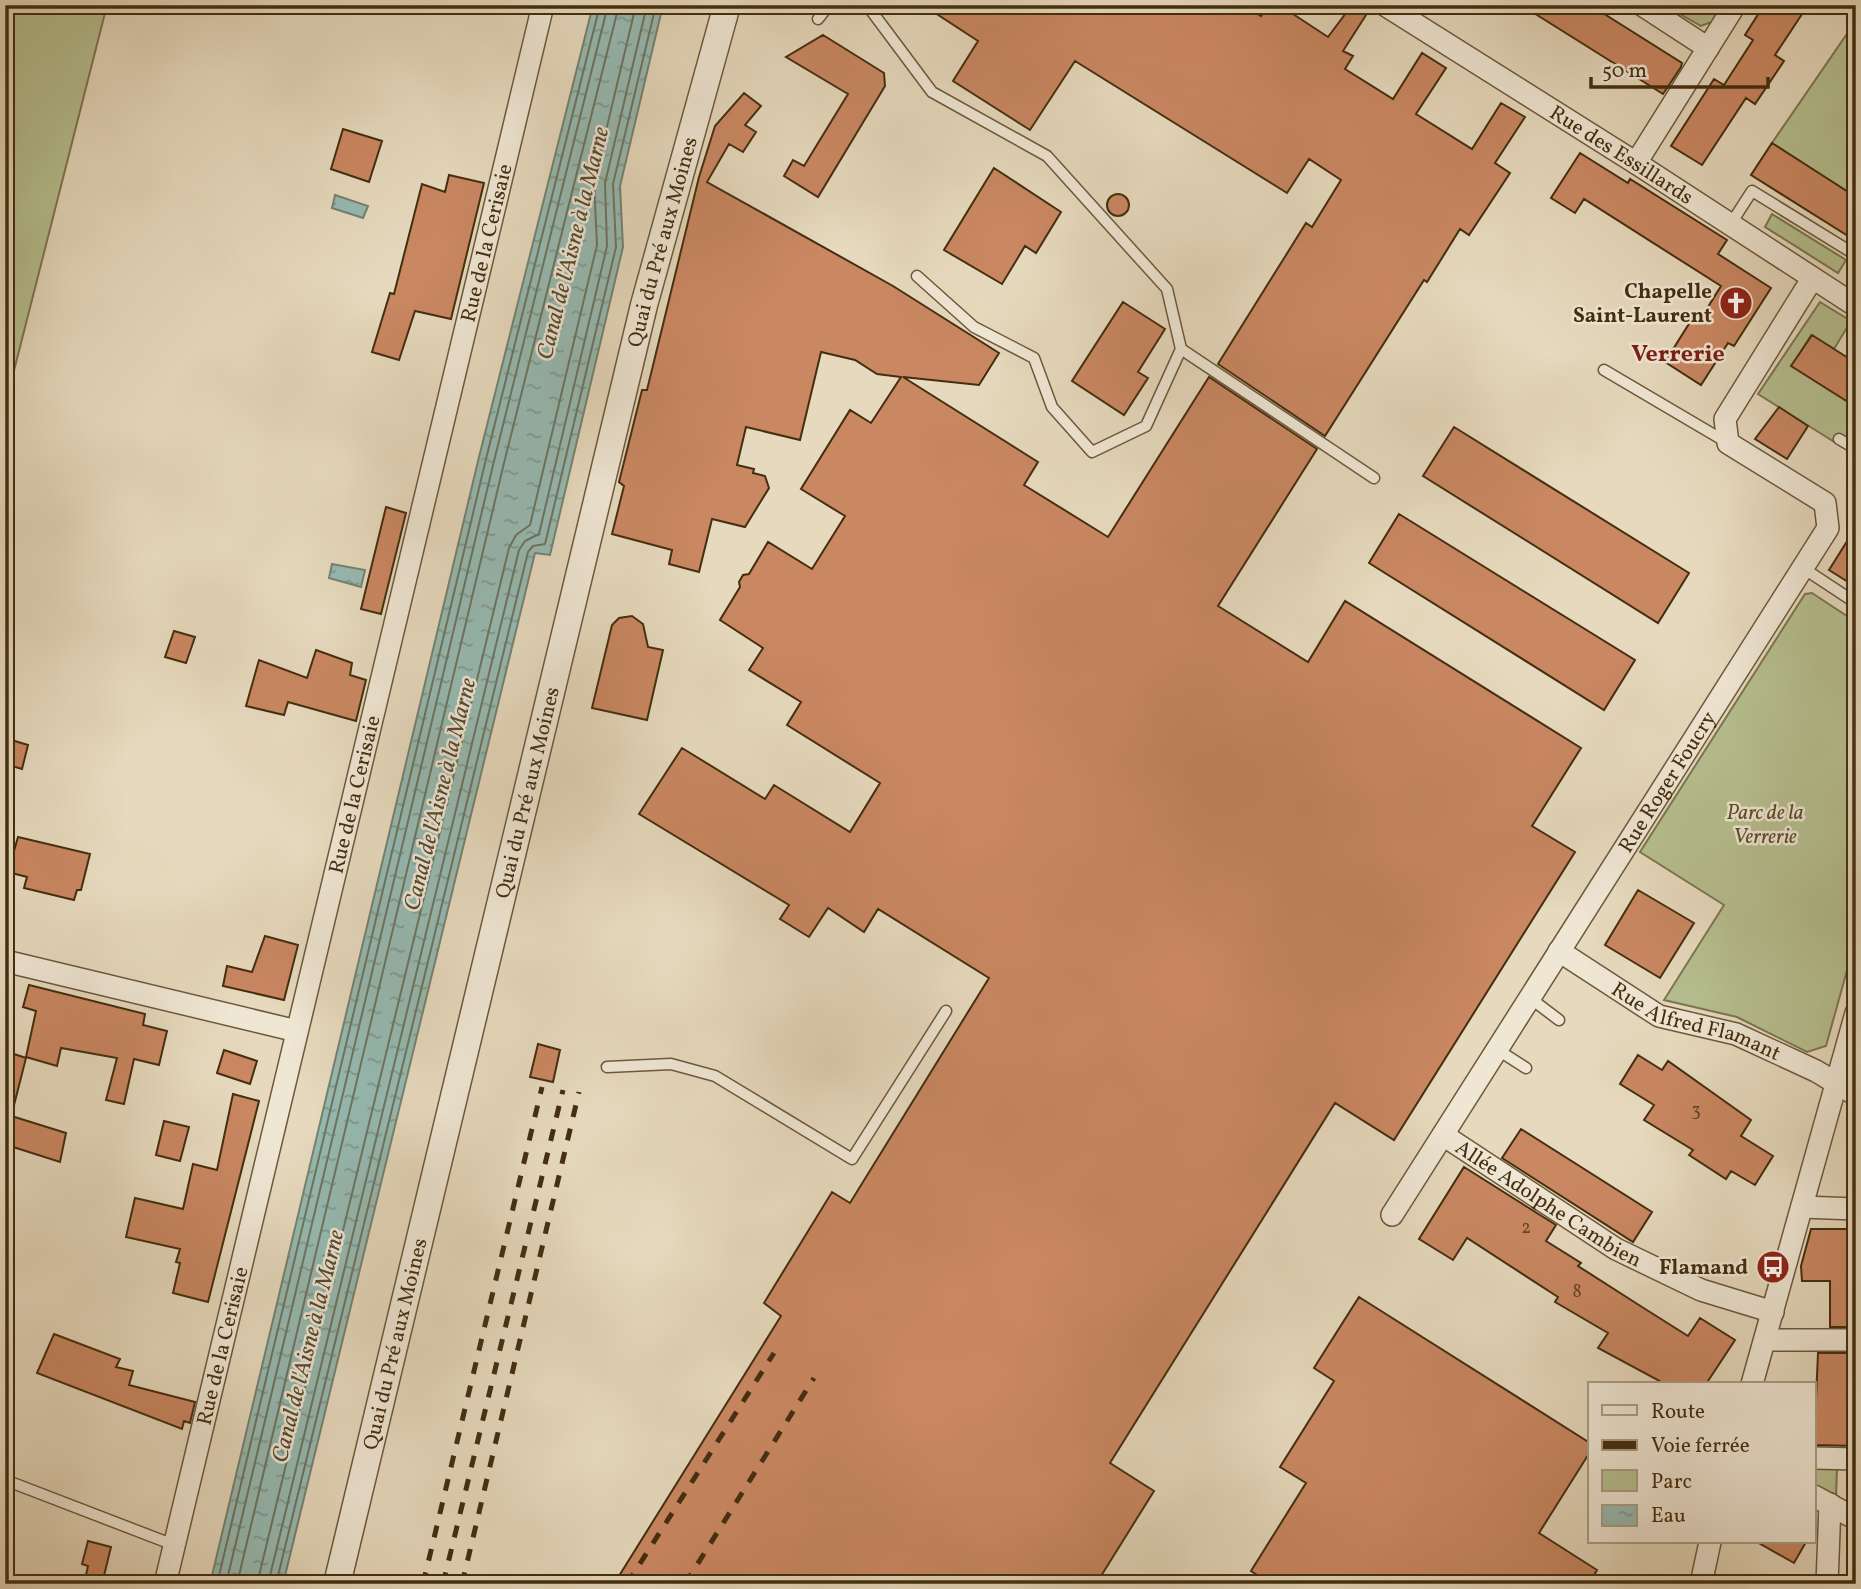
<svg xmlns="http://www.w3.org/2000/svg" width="1861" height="1589" font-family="Vollkorn,serif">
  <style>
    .green { fill: #b6bf90; stroke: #7c7650; stroke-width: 2 }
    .water { fill: url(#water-ripples); stroke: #758271; stroke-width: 2 }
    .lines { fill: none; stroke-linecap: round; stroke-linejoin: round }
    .shore { stroke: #6c7460; stroke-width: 2 }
    .building { fill: #c98762; stroke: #432e0f; stroke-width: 2 }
    .service-casing { stroke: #6c593a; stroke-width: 13 }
    .minor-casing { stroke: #6c593a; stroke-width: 24 }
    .tertiary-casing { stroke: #6c593a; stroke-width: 29 }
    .service { stroke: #efe6d4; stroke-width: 10 }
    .minor { stroke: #efe6d4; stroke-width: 21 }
    .tertiary { stroke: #efe6d4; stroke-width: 26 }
    .rail { stroke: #432e0f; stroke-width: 5; stroke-dasharray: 12 12; stroke-linecap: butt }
    .labels { text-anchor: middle; stroke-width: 5; stroke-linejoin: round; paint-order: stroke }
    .number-label { font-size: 18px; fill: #644424 }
    .street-label { font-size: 21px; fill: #432e0f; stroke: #efe6d4 }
    .poi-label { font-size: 21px; font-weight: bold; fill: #432e0f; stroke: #efe6d4; text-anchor: end }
    .park-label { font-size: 21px; font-style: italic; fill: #5a4b29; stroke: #efe6d4 }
    .water-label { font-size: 23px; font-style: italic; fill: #544a30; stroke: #efe6d4 }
    .quarter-label { font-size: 24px; font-weight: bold; fill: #7a1f14; stroke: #efe6d4 }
  </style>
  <defs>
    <pattern id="water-ripples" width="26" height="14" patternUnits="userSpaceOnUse" patternTransform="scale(1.75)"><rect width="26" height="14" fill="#96bab2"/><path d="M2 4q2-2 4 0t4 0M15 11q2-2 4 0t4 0" fill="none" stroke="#7c988f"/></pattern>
  </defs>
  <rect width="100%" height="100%" fill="#e6d9bd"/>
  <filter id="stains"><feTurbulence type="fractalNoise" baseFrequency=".00286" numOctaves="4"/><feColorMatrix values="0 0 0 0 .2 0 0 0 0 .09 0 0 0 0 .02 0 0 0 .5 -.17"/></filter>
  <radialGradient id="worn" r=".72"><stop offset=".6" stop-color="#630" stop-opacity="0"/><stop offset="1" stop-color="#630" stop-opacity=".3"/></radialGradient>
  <path class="green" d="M5,5H107L5,406Z
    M1664,5H1722L1712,22L1701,26Z
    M1851,28L1856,38V197L1772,143Z
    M1772,214L1846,260L1838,273L1765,227Z
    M1820,302L1851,321L1834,349L1811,335L1792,366L1856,407V436L1847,450L1758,394Z
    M1812,593L1856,622V938L1826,1046L1807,1052L1737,1017L1664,1000L1724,905L1640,852L1805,594Z
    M1814,1468H1837L1836,1498L1814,1487Z"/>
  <path class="water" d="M593,5H663L620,186L623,247L550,555L535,553L283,1584H210L479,457Z
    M335,195L368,206L363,218L332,208Z
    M332,564L365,570L361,587L329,578Z"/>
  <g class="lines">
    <path class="shore" d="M217,1584L486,459L600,5
      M226,1584L494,461L608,5
      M237,1584L504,463L619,5
      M257,1584L509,548L516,535L530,525L597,245L594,181L636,5
      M268,1584L519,550L525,541L539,534L607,246L605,183L647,5
      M276,1584L528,552L533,546L545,544L616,247L613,184L656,5"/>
  </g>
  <path class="building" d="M923,5H1244L1261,16L1268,5H1298L1293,14L1328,37L1352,5L1366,15L1343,51L1353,56L1345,69L1393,99L1422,53L1446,68L1416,114L1472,149L1501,103L1525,117L1495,163L1510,173L1469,235L1460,229L1427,282L1424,280L1325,436L1218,364L1306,223L1312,227L1341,180L1309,159L1287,193L1075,61L1030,130L953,81L978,41Z
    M1521,5H1590L1682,63L1681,67L1663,94Z
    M1764,5H1808L1775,55L1784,61L1755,104L1746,98L1702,165L1671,146L1714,79L1724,85L1753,40L1745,35Z
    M823,35L884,73L885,86L818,197L784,176L793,160L804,166L848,94L786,57Z
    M744,93L761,106L745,125L756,132L743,152L729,144L707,182L893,286L999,353L979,385L903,377L1038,462L1024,485L1108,537L1209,377L1317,449L1218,606L1308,662L1345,601L1581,748L1532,826L1575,852L1394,1140L1335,1103L1110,1463L1154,1491L1096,1584H614L781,1316L764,1303L832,1192L850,1203L989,978L878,909L864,932L828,908L809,937L780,919L789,905L639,814L682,748L765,799L774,785L850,832L880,783L787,725L801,702L749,670L763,648L720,620L740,587L739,582L743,575L749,574L768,542L812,569L845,516L801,489L850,410L871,423L901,377L877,374L855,360L821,352L800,440L746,427L737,465L754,469L753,473L765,476L769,488L745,527L712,519L699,572L669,564L672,550L612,534L624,486L619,482L642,390H647L699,177L715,126Z
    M343,129L382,141L369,182L331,169Z
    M1772,143L1856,197V241L1751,175Z
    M1580,153L1628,183L1630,179L1727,240L1718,254L1771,288L1734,346L1728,343L1701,385L1665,362L1692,319L1698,323L1721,286L1584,199L1575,213L1551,198Z
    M994,168L1061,212L1036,253L1025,246L1002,284L944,250Z
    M449,175L484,183L451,319L415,311L399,360L372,352L390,293L394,294L422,184L445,192Z
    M1107 205a11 11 0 1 1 22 0a11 11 0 1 1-22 0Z
    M1123,302L1165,329L1138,372L1148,378L1124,415L1072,381Z
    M1812,335L1856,363V407L1791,366Z
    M1779,407L1808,426L1787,459L1755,439Z
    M1454,427L1689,573L1658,623L1423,476Z
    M386,507L406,513L381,614L361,609Z
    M1399,514L1635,660L1604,710L1369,563Z
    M1856,527V587L1829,570Z
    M632,616L643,624L648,647L663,650L647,720L592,708L612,625L619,618Z
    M174,631L195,637L186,663L165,657Z
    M316,650L352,663L350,675L366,680L356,721L288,702L284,715L246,706L259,660L307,678Z
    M5,738L28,745L22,769L5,764Z
    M18,837L90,854L81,890H77L74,900L24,888L27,877L8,872Z
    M1638,890L1694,923L1660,978L1605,945Z
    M265,936L298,945L284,1000L223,986L227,966L252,972Z
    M29,985L145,1014L143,1025L167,1031L159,1065L134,1059L124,1104L106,1100L117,1058L61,1048L57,1066L26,1057L36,1011L23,1007Z
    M538,1044L560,1050L553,1082L530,1077Z
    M224,1050L257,1061L250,1084L217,1073Z
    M5,1051L26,1058L12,1113H5Z
    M1638,1055L1662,1070L1668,1061L1751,1120L1741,1136L1773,1156L1755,1185L1731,1171L1726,1179L1689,1155L1693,1150L1644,1120L1654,1105L1620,1084Z
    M233,1094L259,1101L208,1302L173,1293L180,1263L176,1262L180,1249L126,1237L135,1198L183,1209L193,1164L217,1170Z
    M5,1114L66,1133L60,1162L10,1146L12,1139L5,1138Z
    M164,1121L189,1127L180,1161L156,1155Z
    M1521,1129L1652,1212L1633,1242L1502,1158Z
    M1464,1167L1556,1225L1546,1241L1581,1263L1578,1266L1642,1307L1688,1336L1700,1318L1735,1340L1706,1384H1665L1598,1348L1608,1333L1555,1302L1558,1297L1467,1238L1453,1260L1419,1239Z
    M1811,1229H1856V1327H1830V1281H1802L1801,1266Z
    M1359,1297L1590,1443V1452L1539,1533L1597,1570L1589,1584H1271L1251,1571L1306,1483L1280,1467L1334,1381L1314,1368Z
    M54,1334L120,1359L116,1367L133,1371L129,1385L195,1402L190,1423L184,1421L182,1429L37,1373Z
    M1818,1353H1856V1446L1814,1445Z
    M88,1541L111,1547L102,1584H84L88,1566L82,1564Z
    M1757,1542H1806L1794,1563Z"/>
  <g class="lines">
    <defs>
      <path id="service" d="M867,5L932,92L1047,156L1167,289L1181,349L1146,426L1092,452L1052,407L1034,358L974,327L917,276
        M818,19L829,5
        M1730,225L1752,191L1856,255
        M1181,349L1374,478
        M1604,370L1728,443
        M1839,439L1856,449
        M1803,568L1856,603
        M1530,998L1559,1020
        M1498,1050L1526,1068
        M607,1067L671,1064L715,1076L852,1159L946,1011
        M5,1480L174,1545"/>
      <g id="minor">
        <path id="s1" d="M1385,5L1636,163L1856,306"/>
        <path d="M1642,5L1708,48"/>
        <path d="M1636,163L1735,5"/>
        <path id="s2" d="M1559,951L1659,1016L1736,1034L1816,1071L1856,1095"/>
        <path d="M5,961L297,1031"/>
        <path id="s3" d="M1443,1135L1616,1249L1701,1290L1773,1312"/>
        <path d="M1802,1207L1856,1209"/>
        <path id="s4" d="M1392,1215L1828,528L1825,503L1728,443L1725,419L1812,279"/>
        <path d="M1765,1340H1856"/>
        <path d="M1752,1384L1856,1013"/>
        <path d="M1814,1458L1856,1459"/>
        <path d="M1814,1496L1856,1519"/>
        <path id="s5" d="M165,1584L543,5"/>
        <path d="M1701,1584L1710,1542"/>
        <path d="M1827,1584L1830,1504"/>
      </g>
      <g id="tertiary">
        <path id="s6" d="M337,1584L644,305L727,5"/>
      </g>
    </defs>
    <use href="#service" class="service-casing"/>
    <use href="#minor" class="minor-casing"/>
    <use href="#tertiary" class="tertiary-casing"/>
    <use href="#service" class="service"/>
    <use href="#minor" class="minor"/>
    <use href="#tertiary" class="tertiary"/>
    <path class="rail" d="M423,1584L542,1087
      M443,1584L563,1090
      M462,1584L579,1092
      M627,1584L774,1353
      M685,1584L814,1378"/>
  </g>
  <defs>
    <symbol id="church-disc" viewBox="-11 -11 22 22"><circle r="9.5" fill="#8f2418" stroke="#efe6d4"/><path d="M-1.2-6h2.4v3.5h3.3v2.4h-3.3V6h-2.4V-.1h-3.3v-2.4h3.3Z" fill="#fff"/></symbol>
    <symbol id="bus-disc" viewBox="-11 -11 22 22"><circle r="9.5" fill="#8f2418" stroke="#efe6d4"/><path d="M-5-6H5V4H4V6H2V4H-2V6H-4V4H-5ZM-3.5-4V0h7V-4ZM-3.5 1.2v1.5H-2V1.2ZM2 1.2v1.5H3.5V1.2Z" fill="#fff"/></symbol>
  </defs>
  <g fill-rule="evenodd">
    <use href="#church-disc" x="1717" y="284" width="38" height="38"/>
    <use href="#bus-disc" x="1754" y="1248" width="38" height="38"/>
  </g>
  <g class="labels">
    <g class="number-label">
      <text x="1696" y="1116">3</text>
      <text x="1526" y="1233">2</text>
      <text x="1577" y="1297">8</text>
    </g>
    <g class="street-label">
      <text dy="7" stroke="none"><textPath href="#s1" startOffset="280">Rue des Essillards</textPath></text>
      <text dy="7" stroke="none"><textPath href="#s5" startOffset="1379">Rue de la Cerisaie</textPath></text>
      <text dy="7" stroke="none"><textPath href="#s6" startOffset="1381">Quai du Pré aux Moines</textPath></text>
      <text dy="7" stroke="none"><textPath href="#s4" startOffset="513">Rue Roger Foucry</textPath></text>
      <text dy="7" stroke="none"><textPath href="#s6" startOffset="814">Quai du Pré aux Moines</textPath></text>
      <text dy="7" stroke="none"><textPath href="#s5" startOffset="812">Rue de la Cerisaie</textPath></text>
      <text dy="7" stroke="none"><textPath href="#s2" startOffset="156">Rue Alfred Flamant</textPath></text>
      <text dy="7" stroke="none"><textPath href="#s3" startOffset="126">Allée Adolphe Cambien</textPath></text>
      <text dy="7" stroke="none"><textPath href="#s6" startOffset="247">Quai du Pré aux Moines</textPath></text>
      <text dy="7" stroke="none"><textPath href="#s5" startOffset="245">Rue de la Cerisaie</textPath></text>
    </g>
    <g class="poi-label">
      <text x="1712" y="298">Chapelle<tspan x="1712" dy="24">Saint-Laurent</tspan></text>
      <text x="1748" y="1274">Flamand</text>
    </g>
    <g class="park-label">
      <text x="1765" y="819">Parc de la<tspan x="1765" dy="24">Verrerie</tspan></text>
    </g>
    <g class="water-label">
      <text transform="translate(572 243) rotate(-76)" y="8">Canal de l'Aisne à la Marne</text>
      <text transform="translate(439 794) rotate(-76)" y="8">Canal de l'Aisne à la Marne</text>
      <text transform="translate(307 1346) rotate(-76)" y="8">Canal de l'Aisne à la Marne</text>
    </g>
    <g class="quarter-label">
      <text x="1678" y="361">Verrerie</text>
    </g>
  </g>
  <rect width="1861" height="1589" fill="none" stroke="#e6d9bd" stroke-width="28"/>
  <rect x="7" y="7" width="1847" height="1575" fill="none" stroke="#432e0f" stroke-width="3.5"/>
  <rect x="14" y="14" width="1833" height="1561" fill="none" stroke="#432e0f" stroke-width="2"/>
  <rect x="1588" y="1382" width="228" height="161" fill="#efe6d4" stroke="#aa9c85" stroke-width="2"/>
  <rect x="1602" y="1405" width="35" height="10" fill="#efe6d4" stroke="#aa9c85" stroke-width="2"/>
  <text x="1651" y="1418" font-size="21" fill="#432e0f">Route</text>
  <rect x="1602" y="1440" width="35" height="10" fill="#432e0f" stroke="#aa9c85" stroke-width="2"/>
  <text x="1651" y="1452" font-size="21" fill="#432e0f">Voie ferrée</text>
  <rect x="1602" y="1470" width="35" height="21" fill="#b6bf90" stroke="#aa9c85" stroke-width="2"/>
  <text x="1651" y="1488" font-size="21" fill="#432e0f">Parc</text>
  <rect x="1602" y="1505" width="35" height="21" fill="url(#water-ripples)" stroke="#aa9c85" stroke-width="2"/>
  <text x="1651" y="1522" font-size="21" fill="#432e0f">Eau</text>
  <path d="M1591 77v10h177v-10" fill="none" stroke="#432e0f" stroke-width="3.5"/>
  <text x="1602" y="77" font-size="21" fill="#432e0f" stroke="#efe6d4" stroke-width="5" paint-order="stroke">50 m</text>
  <rect width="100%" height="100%" filter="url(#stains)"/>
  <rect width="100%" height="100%" fill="url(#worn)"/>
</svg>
